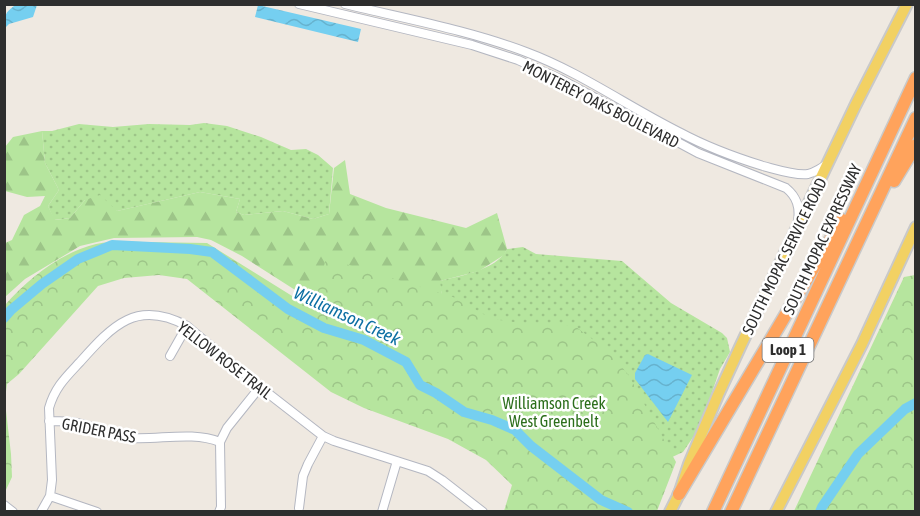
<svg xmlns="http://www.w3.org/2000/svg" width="920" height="516" font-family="'Asap Condensed',sans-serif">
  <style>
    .grass { fill: url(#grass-dots) }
    .forest { fill: url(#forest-firs) }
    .park { fill: url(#park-crowns) }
    .water { fill: url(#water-waves) }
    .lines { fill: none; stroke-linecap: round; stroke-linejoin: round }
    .river { stroke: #75cff0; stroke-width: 10 }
    .minor-casing { stroke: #b4b7c1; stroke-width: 10 }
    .major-casing { stroke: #c9c9c9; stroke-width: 14 }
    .highway-casing { stroke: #c9c9c9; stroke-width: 15 }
    .minor { stroke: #fff; stroke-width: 8 }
    .major { stroke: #f2d163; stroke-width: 10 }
    .highway { stroke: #ffa35c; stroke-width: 12 }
    .labels { text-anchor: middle; stroke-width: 5; stroke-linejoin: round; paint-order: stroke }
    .shield { fill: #fff; stroke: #6d6d6d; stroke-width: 1.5 }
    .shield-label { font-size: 15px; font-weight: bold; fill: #2e2e2e }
    .street-label { font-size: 16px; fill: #2e2e2e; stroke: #fff }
    .park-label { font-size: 16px; fill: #2c6e1b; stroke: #fff }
    .water-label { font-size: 18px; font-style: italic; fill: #0d6fa3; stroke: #fff }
  </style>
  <defs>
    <pattern id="grass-dots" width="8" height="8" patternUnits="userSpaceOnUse" patternTransform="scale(1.5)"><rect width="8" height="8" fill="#b6e59e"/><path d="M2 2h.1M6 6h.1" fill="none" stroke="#9dc588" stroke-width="1.8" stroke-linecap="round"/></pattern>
    <pattern id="forest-firs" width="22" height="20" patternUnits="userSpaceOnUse" patternTransform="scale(1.5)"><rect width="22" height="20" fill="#b6e59e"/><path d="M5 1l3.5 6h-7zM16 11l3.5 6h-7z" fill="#9dc588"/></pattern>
    <pattern id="park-crowns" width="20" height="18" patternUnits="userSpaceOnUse" patternTransform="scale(1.5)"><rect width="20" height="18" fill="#b6e59e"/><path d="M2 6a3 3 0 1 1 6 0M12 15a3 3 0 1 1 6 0" fill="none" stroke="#9dc588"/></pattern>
    <pattern id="water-waves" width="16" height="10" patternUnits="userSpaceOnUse" patternTransform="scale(1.5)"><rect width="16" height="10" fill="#75cff0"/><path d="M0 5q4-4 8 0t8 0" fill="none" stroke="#66b2ce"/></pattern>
  </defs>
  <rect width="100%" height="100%" fill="#efe9e1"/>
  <path class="grass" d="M204,123L227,126L261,137L291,150L306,149L318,155L333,168L329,214L313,219L283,211L244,215L236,212L240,199L200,192L117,211L85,200L70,218L54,220L48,206L59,190L45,163L42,131H52L79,124L113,127L149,124L190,125Z
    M523,247L536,254L622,261L671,303L722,333L727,338L730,352L720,369L700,427L683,452L668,459L442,295L439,281C460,276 497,270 507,249Z"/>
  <path class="forest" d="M42,131L45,163L59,190L48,206L55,220L70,218L85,200L100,195L117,211L200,192L240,199L236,212L244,215L283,211L313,219L329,214L334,168L345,160L350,194L386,208L466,228L497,213L507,249L504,255L479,271L440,281L442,295L345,304L303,295L242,256L211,240L197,237L114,238L80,246L25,279L5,297V243L12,240L24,215L40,206L45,196L27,197L5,191V147L13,137Z"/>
  <path class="park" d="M143,242L207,243L313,309L326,258L453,297L492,319L527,324L555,323L576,327L611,353L629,376L676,462L657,511H504L512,485L486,460L448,439L364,408L331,392L187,279L159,275L124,278L98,286L19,374L7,384L5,399V305C29,278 60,253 96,244C111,241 128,242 143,242Z
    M915,275V511H794L904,277Z
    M5,402L11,454L12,477L5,492Z"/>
  <path class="water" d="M17,4L37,5L33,17L9,24L5,28C4,15 5,12 17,4Z
    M258,5L361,29L358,42L255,17Z
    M648,354L692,375L668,422L635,379V373L645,355Z"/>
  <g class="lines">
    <path class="river" d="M4,318L11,310L42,284L78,259L112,245L190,249L212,252L288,309L324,328L364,340L406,362L420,385L436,393L464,412L492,420L515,430L531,446L601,500L628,512
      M820,512L822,507L858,454L905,409L916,403"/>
    <defs>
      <path id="minor" d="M299,4L472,45L518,60L560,79L698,153L786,188C797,197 800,207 798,221
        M345,4C406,19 468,30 526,52C580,72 627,106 679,132C705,146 734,157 763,166C775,169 796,176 808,174C815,172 822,168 828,163
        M170,356L187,326
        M49,421C60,421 71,421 82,424C98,428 114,437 131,438C160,440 192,431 220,442
        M50,496L97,512
        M4,505L13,512
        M299,508L303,476L308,464L323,436
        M41,512L50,496L52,480L49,408C55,387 66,377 80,362C113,325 137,299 187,326L260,387L323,436L334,441L428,471L442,480L483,512
        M219,512L221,507L220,442L227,428L260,387
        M382,512L397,461"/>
      <path id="major" d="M670,512L679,494L689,464L718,395L741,345L856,104L907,4
        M776,512L862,344L916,227"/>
      <path id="highway" d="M894,181L916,145
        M679,494L842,220
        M713,512L916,78
        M731,512L916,118"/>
    </defs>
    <use href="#minor" class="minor-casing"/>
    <use href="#major" class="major-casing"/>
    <use href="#highway" class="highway-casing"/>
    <use href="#minor" class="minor"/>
    <use href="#major" class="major"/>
    <use href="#highway" class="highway"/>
  </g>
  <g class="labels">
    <rect class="shield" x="762.5" y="338" width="51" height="24" rx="4.5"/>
    <g class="shield-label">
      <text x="788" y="355">Loop 1</text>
    </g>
    <g class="street-label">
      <text transform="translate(601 104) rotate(27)" y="6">MONTEREY OAKS BOULEVARD</text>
      <text transform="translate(822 239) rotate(-65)" y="6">SOUTH MOPAC EXPRESSWAY</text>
      <text transform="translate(784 256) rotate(-64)" y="6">SOUTH MOPAC SERVICE ROAD</text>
      <text transform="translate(225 360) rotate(38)" y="6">YELLOW ROSE TRAIL</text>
      <text transform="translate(99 430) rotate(11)" y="6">GRIDER PASS</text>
    </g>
    <g class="park-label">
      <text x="554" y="409">Williamson Creek<tspan x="554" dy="18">West Greenbelt</tspan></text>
    </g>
    <g class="water-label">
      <text transform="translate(347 316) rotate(25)" y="6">Williamson Creek</text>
    </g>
  </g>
  <rect width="920" height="516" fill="none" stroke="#2e2e2e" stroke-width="12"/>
</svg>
